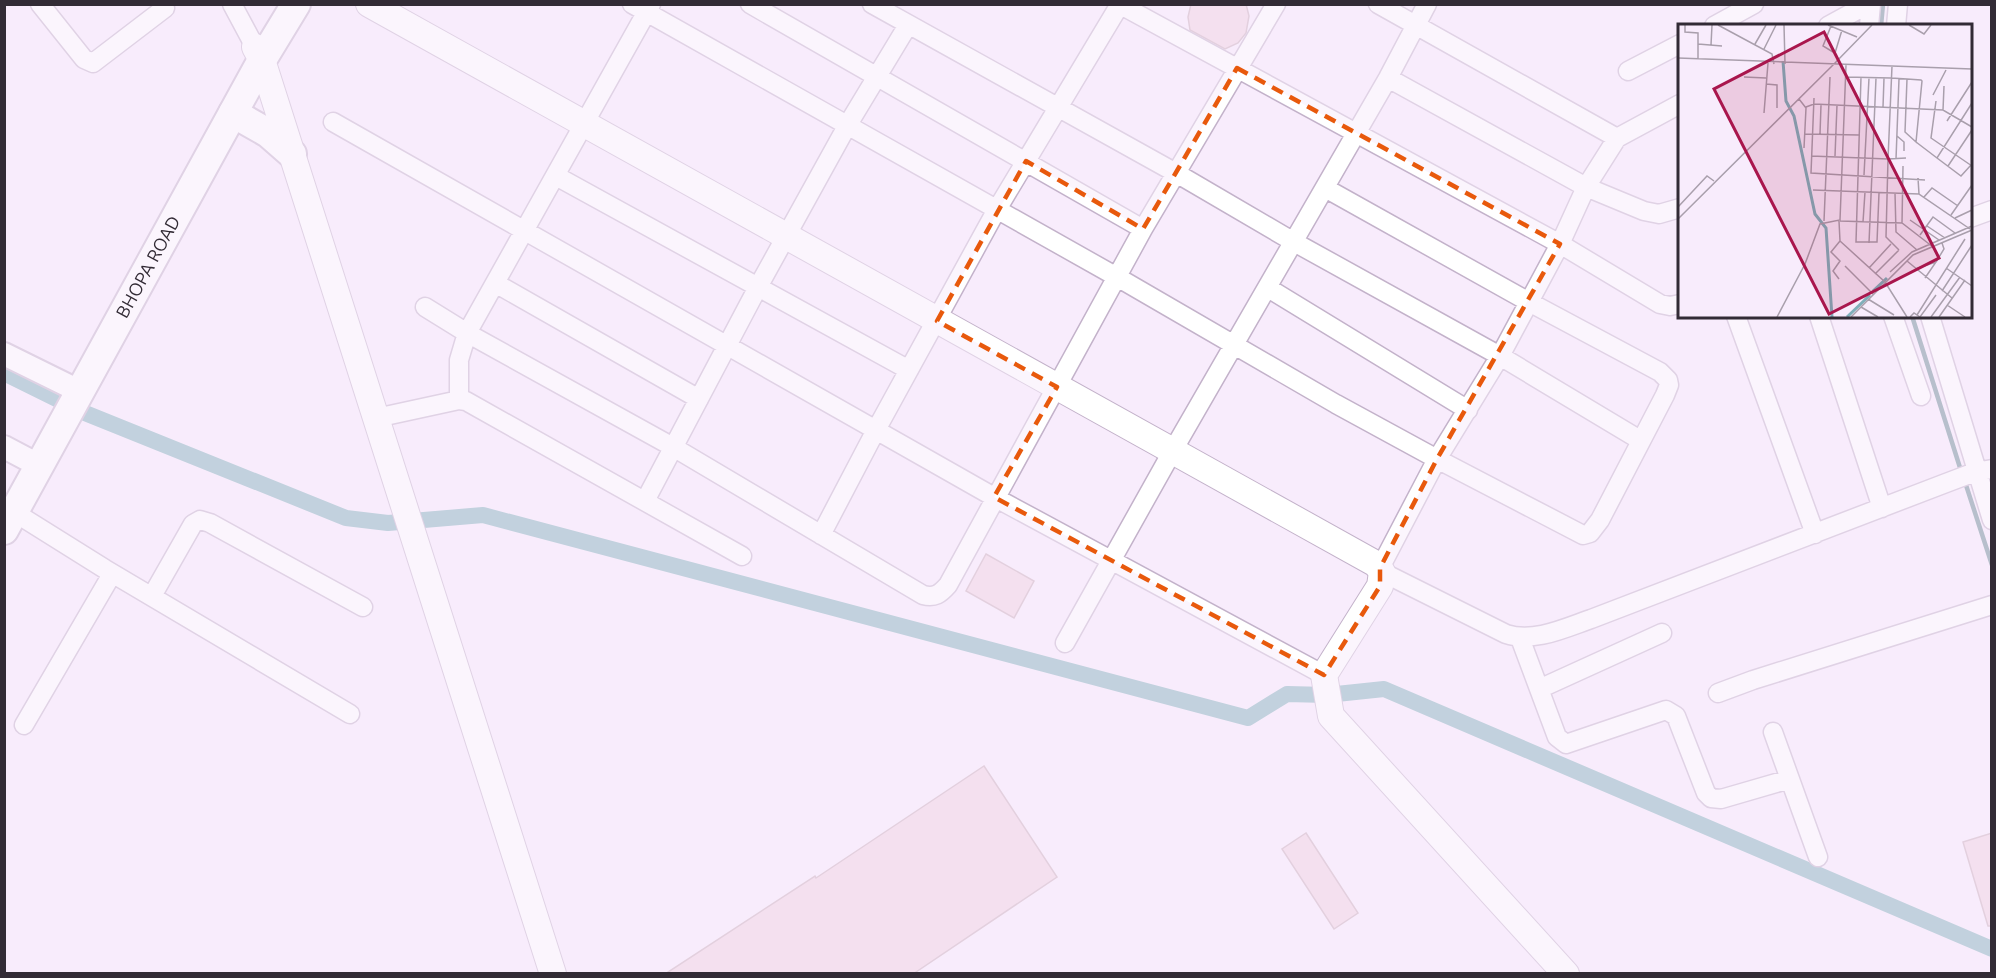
<svg xmlns="http://www.w3.org/2000/svg" width="1996" height="978" font-family="Ubuntu,sans-serif">
  <style>
    .lines { fill: none; stroke-linecap: round; stroke-linejoin: round }
    .stream { stroke: #698792; stroke-width: 4.5 }
    .canal { stroke: #80afba; stroke-width: 16 }
    .building { fill: #f0d1e0; stroke: #caadbb; stroke-width: 1.5 }
    .minor-casing { stroke: #c3b2ca; stroke-width: 21 }
    .tertiary-casing { stroke: #c3b2ca; stroke-width: 26 }
    .secondary-casing { stroke: #c3b2ca; stroke-width: 28 }
    .primary-casing { stroke: #c3b2ca; stroke-width: 32 }
    .minor { stroke: #fff; stroke-width: 18 }
    .tertiary { stroke: #fff; stroke-width: 22 }
    .secondary { stroke: #fff; stroke-width: 26 }
    .primary { stroke: #fff; stroke-width: 28 }
    .marked { fill: none; stroke: #e8590c; stroke-width: 4.5; stroke-dasharray: 12 8; stroke-linejoin: round }
    .labels { text-anchor: middle; stroke-width: 5; stroke-linejoin: round; paint-order: stroke }
    .street-label { font-size: 18px; fill: #322b35; stroke: #fefefe }
    .inset-river { fill: none; stroke: #80afba; stroke-width: 3 }
    .inset-road { fill: none; stroke: #a99fac; stroke-width: 1.5 }
    .view { fill: #a9164d; fill-opacity: 0.15; stroke: #a9164d; stroke-width: 3 }
    .inset-edge { fill: none; stroke: #322b35; stroke-width: 3 }
  </style>
  <rect width="100%" height="100%" fill="#f8ecfc"/>
  <g class="lines">
    <path class="stream" d="M1881,26L1883,4
      M1912,316L1962,474
      M1965,482L1992,565"/>
    <path class="canal" d="M4,373L85,413L346,518L388,523L483,515L1248,718L1287,694L1327,695L1384,689L1992,949"/>
  </g>
  <path class="building" d="M1191,4H1246L1249,16L1246,33L1238,43L1225,49L1190,30L1188,17Z
    M986,554L1034,581L1014,618L966,591Z
    M984,766L1057,877L913,974H665L815,876L816,878Z
    M1306,833L1358,913L1334,929L1282,849Z
    M1992,833V926H1988L1963,842Z"/>
  <g class="lines">
    <defs>
      <path id="minor" d="M40,4L84,59L93,63L165,8
        M232,4L255,47
        M632,4L1117,277L1336,404L1437,459L1583,535L1590,533L1600,520L1665,395L1669,385L1668,380L1660,372L1529,302L1325,188
        M750,4L1143,229
        M872,4L1176,173L1294,242L1500,356L1640,440
        M1119,4L1560,244L1660,304L1670,306L1680,304
        M1378,4L1617,138
        M1714,26L1754,4
        M1828,26L1868,4
        M1869,26L1871,4
        M1896,26L1898,4
        M1628,71L1680,44
        M1388,78L1586,187L1644,211L1659,214L1680,208
        M333,122L994,497L1324,675
        M556,176L909,370
        M1970,218L1992,210
        M495,283L699,399
        M1268,288L1468,410
        M425,307L467,333L673,447L923,595C935,598 940,594 948,585L1143,229L1276,4
        M1736,316L1815,534
        M1819,316L1882,508
        M1893,316L1921,396
        M1930,316L1992,520
        M459,400V360L467,333L651,4
        M376,418L459,400L466,401L742,556
        M645,501L758,287L847,126L908,25
        M14,512L105,569L350,714
        M821,535L876,430L996,211L1119,6L1117,4
        M1380,568L1437,459L1500,356L1529,302L1560,244L1586,187L1617,138L1680,104
        M1382,572L1506,634C1534,643 1565,628 1591,619L1946,483L1975,472L1992,469
        M152,596L193,524L200,520L210,523L363,607
        M1520,638L1557,737L1566,744L1666,710L1676,716L1706,793L1711,798L1721,799L1790,779
        M1065,643L1172,452L1388,78L1427,4
        M1539,689L1662,633
        M1718,693L1753,680L1992,605
        M24,725L112,574
        M1773,732L1818,857"/>
      <path id="tertiary" d="M4,354L81,392
        M4,447L40,466"/>
      <path id="secondary" d="M369,4L1376,564L1382,572L1380,586L1324,675L1331,716L1566,974
        M255,47L262,60L553,974"/>
      <g id="primary">
        <path d="M233,113L268,133L292,154"/>
        <path id="s1" d="M4,530L262,60L296,4"/>
      </g>
    </defs>
    <use href="#minor" class="minor-casing"/>
    <use href="#tertiary" class="tertiary-casing"/>
    <use href="#secondary" class="secondary-casing"/>
    <use href="#primary" class="primary-casing"/>
    <use href="#minor" class="minor"/>
    <use href="#tertiary" class="tertiary"/>
    <use href="#secondary" class="secondary"/>
    <use href="#primary" class="primary"/>
  </g>
  <path d="M0 0H1996V978H0ZM1237,68L1560,244L1437,459L1380,568V586L1324,675L994,497L1057,387L937,321L1026,161L1143,229Z" fill="#f8ecfc" fill-opacity=".55" fill-rule="evenodd"/>
  <path class="marked" d="M1237,68L1560,244L1437,459L1380,568V586L1324,675L994,497L1057,387L937,321L1026,161L1143,229Z"/>
  <g class="labels">
    <g class="street-label">
      <text dy="6" stroke="none"><textPath href="#s1" startOffset="300">BHOPA ROAD</textPath></text>
    </g>
  </g>
  <g transform="translate(1678 24)">
    <rect width="294" height="294" fill="#f8ecfc"/>
    <path class="inset-river" d="M105,37L108,77L116,92L137,190L148,204L154,293M195,267L209,254M169,293L192,271"/>
    <path class="inset-road" d="M7,1V8L20,9V35M40,1L94,30L96,40M106,1L107,40M150,1L179,13M231,1L246,10L253,1M153,2L145,22L155,28M20,20L44,22M77,20L88,1M33,21L34,1M86,25L98,1M157,29L164,6M0,34L294,45M156,40L194,1M66,53L88,54M167,53L213,54L229,55L243,56L244,57L238,118L227,108L229,55M183,53L178,218H199L201,169M88,60L99,61V84M255,71L268,46M136,74L133,149L247,156M121,75L128,84L126,124M258,77L253,114L294,142M128,83L136,80L265,86L294,103M205,83L206,54M265,86L266,62M86,89L90,39M269,97L294,58M127,110L181,111M142,110L143,81M219,112L226,118V127M238,118L259,134L294,79M133,132L210,135L214,42M157,132L159,81M259,134L283,152L293,141M218,135L221,55M270,142L294,106M186,151L191,54M240,154L241,170L292,205M135,166L241,170M217,169L218,208L239,226M246,173L254,164L280,182M0,183L29,152L36,157M273,191L294,161M277,194L294,186M0,195L156,40M232,196L261,216M146,197L152,53M161,197L162,217L207,258L229,293M162,197L224,199L255,223M185,198L187,168M224,199L225,142M249,202L267,214M242,211L255,193L277,209M191,219L198,54M221,226L208,213L210,135L228,134M229,237L274,274M258,238L266,225L264,219M167,242L195,270M191,244L213,220M268,244L294,262M237,245L258,238L247,254M212,248L234,228L294,202M197,250L221,226M161,255L155,247L162,237L153,228L162,217M264,267L294,221M190,275L216,291M269,281L287,293M183,283L200,293M239,291L287,215M99,293L127,240L142,200L162,196L168,41M173,293L235,231L294,206M232,293L236,289L242,293L258,271M253,293L282,253M261,293L287,256"/>
    <path class="view" d="M146,8L261,234L151,290L36,65Z"/>
    <rect width="294" height="294" class="inset-edge"/>
  </g>
  <rect width="1996" height="978" fill="none" stroke="#322b35" stroke-width="12"/>
</svg>
